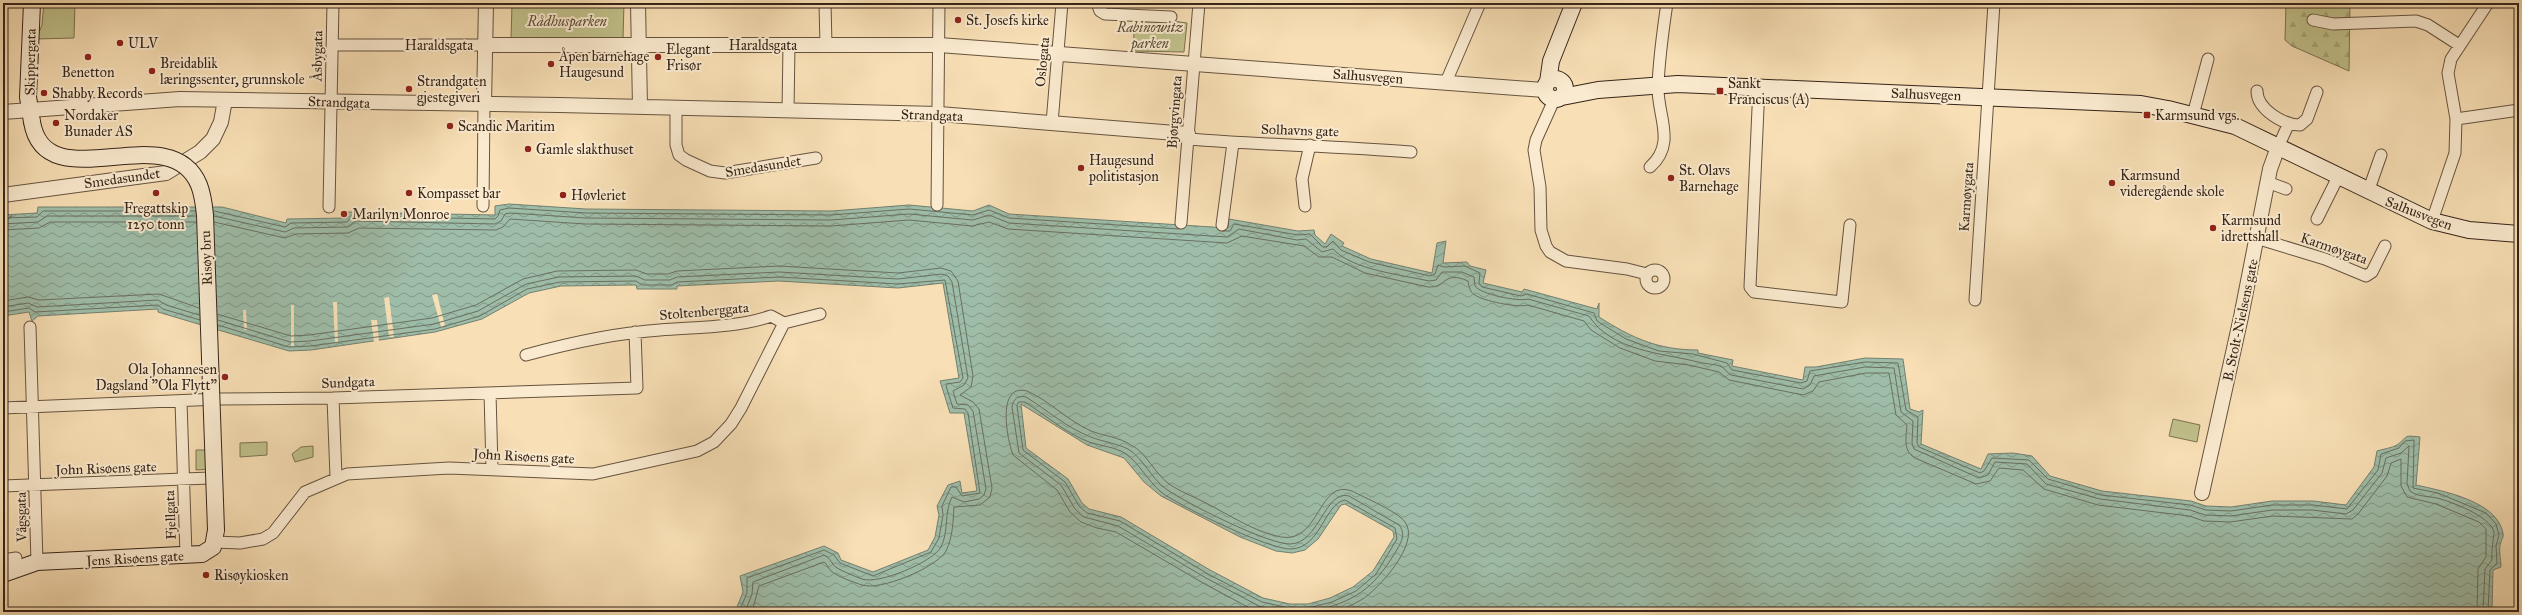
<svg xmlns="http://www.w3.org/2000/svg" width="2522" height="615" font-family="'IM FELL Great Primer',serif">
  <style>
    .forest { fill: url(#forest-firs); stroke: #7c7252 }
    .green { fill: #c1c18b; stroke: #7c7252 }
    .water { fill: url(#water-waves); stroke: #74806f; fill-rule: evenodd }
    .pier { fill: #f8dfb5 }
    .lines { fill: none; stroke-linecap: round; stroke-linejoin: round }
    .shore { stroke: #6a7061; stroke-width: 1 }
    .ferry { stroke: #555244; stroke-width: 1; stroke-dasharray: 5 4; stroke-linecap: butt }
    .minor-casing { stroke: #665340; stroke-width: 13 }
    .tertiary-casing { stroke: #665340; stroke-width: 16 }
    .secondary-casing { stroke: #362419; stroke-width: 18 }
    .minor { stroke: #faeacf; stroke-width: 11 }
    .tertiary { stroke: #faeacf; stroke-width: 14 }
    .secondary { stroke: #faeacf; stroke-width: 16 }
    .secondary-bridge-casing { stroke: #362419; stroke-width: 18; stroke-linecap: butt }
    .secondary-bridge { stroke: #faeacf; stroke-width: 16 }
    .poi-dot { fill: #8f2418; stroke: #faeacf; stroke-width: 1.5 }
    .labels { text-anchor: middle; stroke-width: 4; stroke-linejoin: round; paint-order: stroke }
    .poi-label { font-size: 14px; fill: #362419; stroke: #faeacf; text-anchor: start }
    .park-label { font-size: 14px; font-style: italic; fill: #594b36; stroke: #faeacf }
    .street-label { font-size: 14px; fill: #362419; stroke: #faeacf }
  </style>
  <defs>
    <pattern id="forest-firs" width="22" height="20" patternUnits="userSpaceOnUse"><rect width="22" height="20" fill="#c1c18b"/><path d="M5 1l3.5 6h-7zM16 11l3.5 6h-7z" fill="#a6a677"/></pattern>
    <pattern id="water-waves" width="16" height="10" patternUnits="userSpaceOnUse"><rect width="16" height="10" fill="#9ebda9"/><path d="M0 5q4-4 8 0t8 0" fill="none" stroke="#829989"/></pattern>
  </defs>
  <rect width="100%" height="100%" fill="#f8dfb5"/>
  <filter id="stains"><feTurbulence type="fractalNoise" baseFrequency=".005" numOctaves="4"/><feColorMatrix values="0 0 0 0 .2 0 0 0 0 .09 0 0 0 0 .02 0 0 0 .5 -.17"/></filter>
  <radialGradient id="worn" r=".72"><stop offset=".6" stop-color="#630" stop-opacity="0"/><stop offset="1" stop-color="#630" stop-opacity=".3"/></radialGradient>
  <path class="forest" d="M2286,3H2350L2349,71L2292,46L2285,40Z"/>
  <path class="green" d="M44,3H75L74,38L36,39L42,25Z
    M512,3H624L623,39L511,40Z
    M1135,16L1187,23L1184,52L1133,51Z
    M2173,419L2200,425L2197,442L2169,436Z
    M267,442V455L240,457V443Z
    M313,446V457L295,462L292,454L301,447Z
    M196,450H212V469L196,470Z"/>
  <path class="water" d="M509,204L586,209L832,211L909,205L973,211L989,205L1009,214L1228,228L1229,219L1298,231L1314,230L1315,235L1325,244L1331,234L1344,243L1342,246L1371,259L1432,273L1437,243L1446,241L1443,263L1467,262L1470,266L1486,270L1483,283L1522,292L1524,289L1597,309L1599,303V317C1632,338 1658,350 1698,350V353L1733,360L1732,366L1803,380L1805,367H1816L1865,358L1903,359L1910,409L1919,412L1923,410L1921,444L1981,469L1988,454L2013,453L2032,456L2050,476L2102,491L2191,501L2206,506L2231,507L2272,501H2313L2346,505L2374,467L2377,451C2383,449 2392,448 2397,445C2409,436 2402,435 2420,437L2416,485C2443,491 2497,501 2503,533C2504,537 2502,538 2501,542C2498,549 2501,559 2501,567L2493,570L2492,611L2497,612H735L743,592L740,576L824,546L838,553L841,560L873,572L928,550L935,537L939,515L937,506L948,485L960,481L962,493L977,491L964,413H950L940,381L959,378L943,283L898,288L779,281L677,286V289H637L636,285L561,286L529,293L482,319L435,332L311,350L289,351L158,312V309L38,316L32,321L29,312L3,316V215L37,213L38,207H222L286,223L287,219L346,218L347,212L495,215V206ZM1021,404L1087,445L1124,458L1144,482L1161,496L1240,537L1276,551L1292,553L1305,550L1318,539L1341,505L1345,504L1393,531L1394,537L1373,571L1353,587L1330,598L1308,604H1290L1263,598L1210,570L1121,517L1089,509L1082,503L1068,479L1026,448Z"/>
  <path class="pier" d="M437,294L445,326L441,327L432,295Z
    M389,297L394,337H389L384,298Z
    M333,302H337L338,343H335Z
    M291,305H294V346H291Z
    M243,310H246L247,330H244Z
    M371,320H377L379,341L374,342Z"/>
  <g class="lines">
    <path class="shore" d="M214,211L285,227L291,223L347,222L352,216L495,219L498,216L500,210L509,208L586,213L831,215L909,209L973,215L989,210L1009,218L1179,229
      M214,216L285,232L294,228L347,227L356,221L495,224L501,221L505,214L510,213L586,218L831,220L909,214L973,220L989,215L1009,223L1227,237L1239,229L1297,240L1306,239L1322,252L1333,249C1352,270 1403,275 1429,281L1436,280L1442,272H1462L1474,277L1475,286C1480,294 1518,302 1528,299L1589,316C1611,351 1662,353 1698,362C1705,364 1716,364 1722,367C1726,369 1727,373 1731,375L1803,389L1810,385L1814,376L1865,367L1894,368L1901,412L1913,421L1912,443L1914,449L1979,478L1988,475L1995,462L2027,464L2046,484L2100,499L2190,510L2205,515L2231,516L2272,510H2312L2346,514L2353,510L2382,473L2386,458L2401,453L2409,446L2407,484L2410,491C2418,497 2428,496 2437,498C2452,502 2490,516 2494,532C2494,535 2491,553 2492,560L2485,569L2483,612
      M3,218L37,217L43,211H196
      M214,222L285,238L296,234L348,233L359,228L496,230L503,227L510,219L585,224L831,226L909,220L972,226L989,222L1008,229L1227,243L1242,236L1304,246L1319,257H1332L1365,273L1428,287C1447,288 1443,270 1468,281C1469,287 1470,292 1475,295C1483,301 1518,308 1528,305L1584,321L1591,330L1620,348L1655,361L1689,365L1719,372L1729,380L1803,395L1813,391L1819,382L1866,373H1889L1896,415L1907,425C1906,438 1903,451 1915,458L1976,484L1990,481L1999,468L2023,470L2044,489L2098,505L2189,516L2204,521L2230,522L2273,516L2352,519L2358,514L2387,476L2391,463L2401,459V486L2407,497L2436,504L2479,522L2486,529V557L2478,569L2477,612
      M3,224L38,222L47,216H196
      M3,230L39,228L50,222H196
      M1222,231H1230L1234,224L1298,235L1310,234L1323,247H1327L1333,241L1341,250L1369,262L1430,276L1435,274L1438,265L1444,267L1465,266L1480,273L1479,283L1482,287L1521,296L1527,294L1594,313L1597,321L1626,339L1659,351L1693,354L1727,363L1732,370L1801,383L1807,381L1810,371L1865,362L1898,363L1906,410L1918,417L1917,443L1919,447L1980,473L1984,471L1992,458L2029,460L2048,479L2101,495L2190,505L2206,510L2231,511L2272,505H2313L2347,509L2378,470L2381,454L2399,448L2405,441L2414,440L2413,488L2438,493L2486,513L2496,524L2499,535L2496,546L2497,563L2490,570L2488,612
      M3,301L28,297L39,300L159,294L199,308
      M3,307L28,303L37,307L158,300L166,305L199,315
      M3,312L29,308L35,312L158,305L163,309L200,320
      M217,314L291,336L309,335L432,318L476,305L523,279L557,271L636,270L647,274H668L677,271L779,266L898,273L941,268L951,271L958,281L973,376L971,387L960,395L973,402L979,409L992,488L990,497L980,505L954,507C953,521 953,537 946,551C936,568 880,591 862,585C853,582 838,577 831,571C828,568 827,564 824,562L759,586L752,612
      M218,320L290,342L310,341L434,324L478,311L526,284L559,277L636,276L645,280H670L677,277L779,272L898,279L942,274L948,276L952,282L968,378L964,385L953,391L957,404L968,405L973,411L986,489L984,495L979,499L964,502L952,497C944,512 949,531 941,547C933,562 878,585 862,579C854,576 844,572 837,568C831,564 831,558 824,555L753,582L752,594L745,612
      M218,325L289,347L311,346L435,329L480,316L527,289L560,282L636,281L642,285H672L677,282L779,277L898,284L945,280L963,378L960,382L947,384L946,386L953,408L965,409L968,413L980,493L962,496L956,487H951L942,506L943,515L939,538L931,552L873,576L840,563L834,555L824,550L747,578V593L739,612
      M1019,402H1025C1045,415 1066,433 1089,442C1101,446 1116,447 1126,454C1139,463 1148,481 1161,492C1179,506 1270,550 1291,549C1321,548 1324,504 1345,500L1395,528L1397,539L1376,574L1356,591L1332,602L1308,608H1289L1262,602L1208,574L1120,521L1087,513L1079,506L1065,482L1023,450L1017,406Z
      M1257,612L1203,583L1116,532L1097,528L1081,522L1070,512L1057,490L1013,455C1007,439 996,383 1027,391C1050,401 1068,421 1091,431C1104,436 1119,437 1131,445C1147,453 1154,473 1169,484C1179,491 1192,496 1204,502C1228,514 1254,532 1281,537C1320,544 1318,478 1352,491C1365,498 1397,511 1405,522C1421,543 1378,590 1361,600C1353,605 1344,608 1336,612
      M1285,612L1259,606L1206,578L1118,526L1084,517L1075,509L1061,485L1019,453L1012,407C1013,399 1018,395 1026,397C1047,410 1067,428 1091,437C1103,442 1116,443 1128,449C1143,458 1151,478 1166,489C1186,503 1267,544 1290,544C1319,544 1325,489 1349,496L1399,525C1407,535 1400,544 1395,553C1372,590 1355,601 1312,612"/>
    <path class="ferry" d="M3,226L13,214"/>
    <defs>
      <path id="minor" d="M825,3L826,46
        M1097,3L1100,11L1105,14L1171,17
        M2313,20L2333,24L2416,21L2428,25L2459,45
        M332,45H486
        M1446,82L1480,3
        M1759,86L1750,287L1754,292L1842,302L1850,225
        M2257,91C2257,109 2283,125 2300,125L2307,119L2317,92
        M1554,100L1536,140L1534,150L1540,187L1541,230L1546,246L1550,252L1566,261L1627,269L1647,274
        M676,108V145L679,155L686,160L710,171L725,173L816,158
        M788,111L789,45
        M2193,115L2208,59
        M2456,119L2519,110
        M1052,123L1062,3
        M1188,139C1262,145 1337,146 1411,152
        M2278,147L2289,123
        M1650,167C1677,143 1657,116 1658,86C1659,59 1663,30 1667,3
        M2267,182L2286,189
        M2368,192L2381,155
        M937,205L939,3
        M483,206L484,104
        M1305,206L1302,179L1310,145
        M329,207L333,3
        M2317,219L2338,177
        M2432,221L2455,153L2456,119L2448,73L2451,59L2488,3
        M1181,223L1199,3
        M1222,225L1233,143
        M2256,238L2325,259L2366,276L2372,272L2385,246
        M1646 279a9 9 0 1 1 18 0a9 9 0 1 1-18 0Z
        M1975,300L1994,3
        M30,327L37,562
        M526,355C570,343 614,333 660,330C698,327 735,328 771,316L784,323L820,314
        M490,393L492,468
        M333,398L336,477
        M181,401L186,555
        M3,408L219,399L333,398L637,388L635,332
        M3,486L210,478
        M215,542L240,543L263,539L273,533L305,492L347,474L449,468L593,474L697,451L714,442L731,424L741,408L784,323
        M3,560L16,558"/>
      <path id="tertiary" d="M638,3L640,107
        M486,45H939L1544,90
        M484,104L486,3
        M3,112L180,99L559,105L939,114L1188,134
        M3,195L166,173L200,152L213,139L221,122L225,100
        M2202,493L2241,317L2270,169L2278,147"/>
      <path id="secondary" d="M32,3L28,97L32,122
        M1545 89a10 10 0 1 1 20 0a10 10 0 1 1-20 0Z
        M1548,82L1551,61L1574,3
        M1562,97L1598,90L1678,84L2141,104L2168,109L2235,126L2432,221L2469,230L2519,234
        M3,574L37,562L202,554L213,547L216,530"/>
    </defs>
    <use href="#minor" class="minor-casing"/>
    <use href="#tertiary" class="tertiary-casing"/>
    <use href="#secondary" class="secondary-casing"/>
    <use href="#minor" class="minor"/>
    <use href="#tertiary" class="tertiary"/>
    <use href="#secondary" class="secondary"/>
    <defs>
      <path id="secondary-bridge" d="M32,122C46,203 170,114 199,185C203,195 204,205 205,215L216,530"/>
    </defs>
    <use href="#secondary-bridge" class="secondary-bridge-casing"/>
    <use href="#secondary-bridge" class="secondary-bridge"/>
  </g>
  <g class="poi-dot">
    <circle cx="958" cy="20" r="4"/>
    <circle cx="120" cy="43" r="4"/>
    <circle cx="88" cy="57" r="4"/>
    <circle cx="658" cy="57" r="4"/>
    <circle cx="551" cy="64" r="4"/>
    <circle cx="152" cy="71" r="4"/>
    <circle cx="409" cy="89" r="4"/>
    <rect x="1716" y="87" width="8" height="8" rx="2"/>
    <circle cx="44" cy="93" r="4"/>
    <rect x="2143" y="111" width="8" height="8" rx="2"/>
    <circle cx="56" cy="123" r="4"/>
    <circle cx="450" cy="126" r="4"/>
    <circle cx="528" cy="149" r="4"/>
    <circle cx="1081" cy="168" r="4"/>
    <circle cx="1671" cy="178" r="4"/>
    <circle cx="2112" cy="183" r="4"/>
    <circle cx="156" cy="193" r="4"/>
    <circle cx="409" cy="193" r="4"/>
    <circle cx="563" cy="195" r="4"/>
    <circle cx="344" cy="214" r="4"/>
    <circle cx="2213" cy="228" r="4"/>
    <circle cx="225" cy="377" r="4"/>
    <circle cx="206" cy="575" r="4"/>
  </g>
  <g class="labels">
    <g class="poi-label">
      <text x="966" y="25">St. Josefs kirke</text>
      <text x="128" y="48">ULV</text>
      <text x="666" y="54">Elegant<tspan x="666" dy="16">Frisør</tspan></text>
      <text x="559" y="61">Åpen barnehage<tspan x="559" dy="16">Haugesund</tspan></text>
      <text x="160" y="68">Breidablik<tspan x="160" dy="16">læringssenter, grunnskole</tspan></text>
      <text x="88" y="77" text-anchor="middle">Benetton</text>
      <text x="417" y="86">Strandgaten<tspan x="417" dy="16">gjestegiveri</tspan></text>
      <text x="1728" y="88">Sankt<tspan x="1728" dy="16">Franciscus (A)</tspan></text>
      <text x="52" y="98">Shabby Records</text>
      <text x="64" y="120">Nordaker<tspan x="64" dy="16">Bunader AS</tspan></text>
      <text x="2155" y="120">Karmsund vgs.</text>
      <text x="458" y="131">Scandic Maritim</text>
      <text x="536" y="154">Gamle slakthuset</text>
      <text x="1089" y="165">Haugesund<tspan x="1089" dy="16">politistasjon</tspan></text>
      <text x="1679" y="175">St. Olavs<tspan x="1679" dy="16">Barnehage</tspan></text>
      <text x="2120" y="180">Karmsund<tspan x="2120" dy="16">videregående skole</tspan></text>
      <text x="417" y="198">Kompasset bar</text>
      <text x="571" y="200">Høvleriet</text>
      <text x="156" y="213" text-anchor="middle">Fregattskip<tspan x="156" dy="16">1250 tonn</tspan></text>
      <text x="352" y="219">Marilyn Monroe</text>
      <text x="2221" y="225">Karmsund<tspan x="2221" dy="16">idrettshall</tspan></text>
      <text x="217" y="374" text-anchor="end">Ola Johannesen<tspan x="217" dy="16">Dagsland "Ola Flytt"</tspan></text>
      <text x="214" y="580">Risøykiosken</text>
    </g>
    <g class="park-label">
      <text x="567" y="26">Rådhusparken</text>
      <text x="1150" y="32">Rabinowitz<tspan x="1150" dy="16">parken</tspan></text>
    </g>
    <g class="street-label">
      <text x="439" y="50">Haraldsgata</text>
      <text x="763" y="50">Haraldsgata</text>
      <text transform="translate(317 56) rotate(-89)" y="5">Åsbygata</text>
      <text transform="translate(30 62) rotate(-89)" y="5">Skippergata</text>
      <text transform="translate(1042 62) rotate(-85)" y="5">Oslogata</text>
      <text transform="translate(1368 76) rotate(4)" y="5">Salhusvegen</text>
      <text transform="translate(1926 94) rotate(2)" y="5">Salhusvegen</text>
      <text transform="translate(339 102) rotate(2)" y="5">Strandgata</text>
      <text transform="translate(1174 112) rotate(-86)" y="5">Bjørgvingata</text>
      <text transform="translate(932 115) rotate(2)" y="5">Strandgata</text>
      <text transform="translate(1300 130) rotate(2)" y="5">Solhavns gate</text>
      <text transform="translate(763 166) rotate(-9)" y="5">Smedasundet</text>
      <text transform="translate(122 178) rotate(-8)" y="5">Smedasundet</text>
      <text transform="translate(1966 197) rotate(-86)" y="5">Karmøygata</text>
      <text transform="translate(2419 213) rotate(21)" y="5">Salhusvegen</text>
      <text transform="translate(2334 248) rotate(19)" y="5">Karmøygata</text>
      <text transform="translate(206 258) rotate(-92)" y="5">Risøy bru</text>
      <text transform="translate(704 311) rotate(-5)" y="5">Stoltenberggata</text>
      <text transform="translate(2240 320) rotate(-78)" y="5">B. Stolt-Nielsens gate</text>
      <text transform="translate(348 382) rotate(-2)" y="5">Sundgata</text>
      <text transform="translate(524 456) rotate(3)" y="5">John Risøens gate</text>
      <text transform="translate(106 468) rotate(-2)" y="5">John Risøens gate</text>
      <text transform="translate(170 515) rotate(-92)" y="5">Fjellgata</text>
      <text transform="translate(21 517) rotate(-91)" y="5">Vågsgata</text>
      <text transform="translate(135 558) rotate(-3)" y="5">Jens Risøens gate</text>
    </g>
  </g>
  <rect width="2522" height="615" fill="none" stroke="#f8dfb5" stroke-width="16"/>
  <rect x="4" y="4" width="2514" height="607" fill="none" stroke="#362419" stroke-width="2"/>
  <rect x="8" y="8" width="2506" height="599" fill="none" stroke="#362419"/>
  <rect width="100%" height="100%" filter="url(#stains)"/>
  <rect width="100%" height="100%" fill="url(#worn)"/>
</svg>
